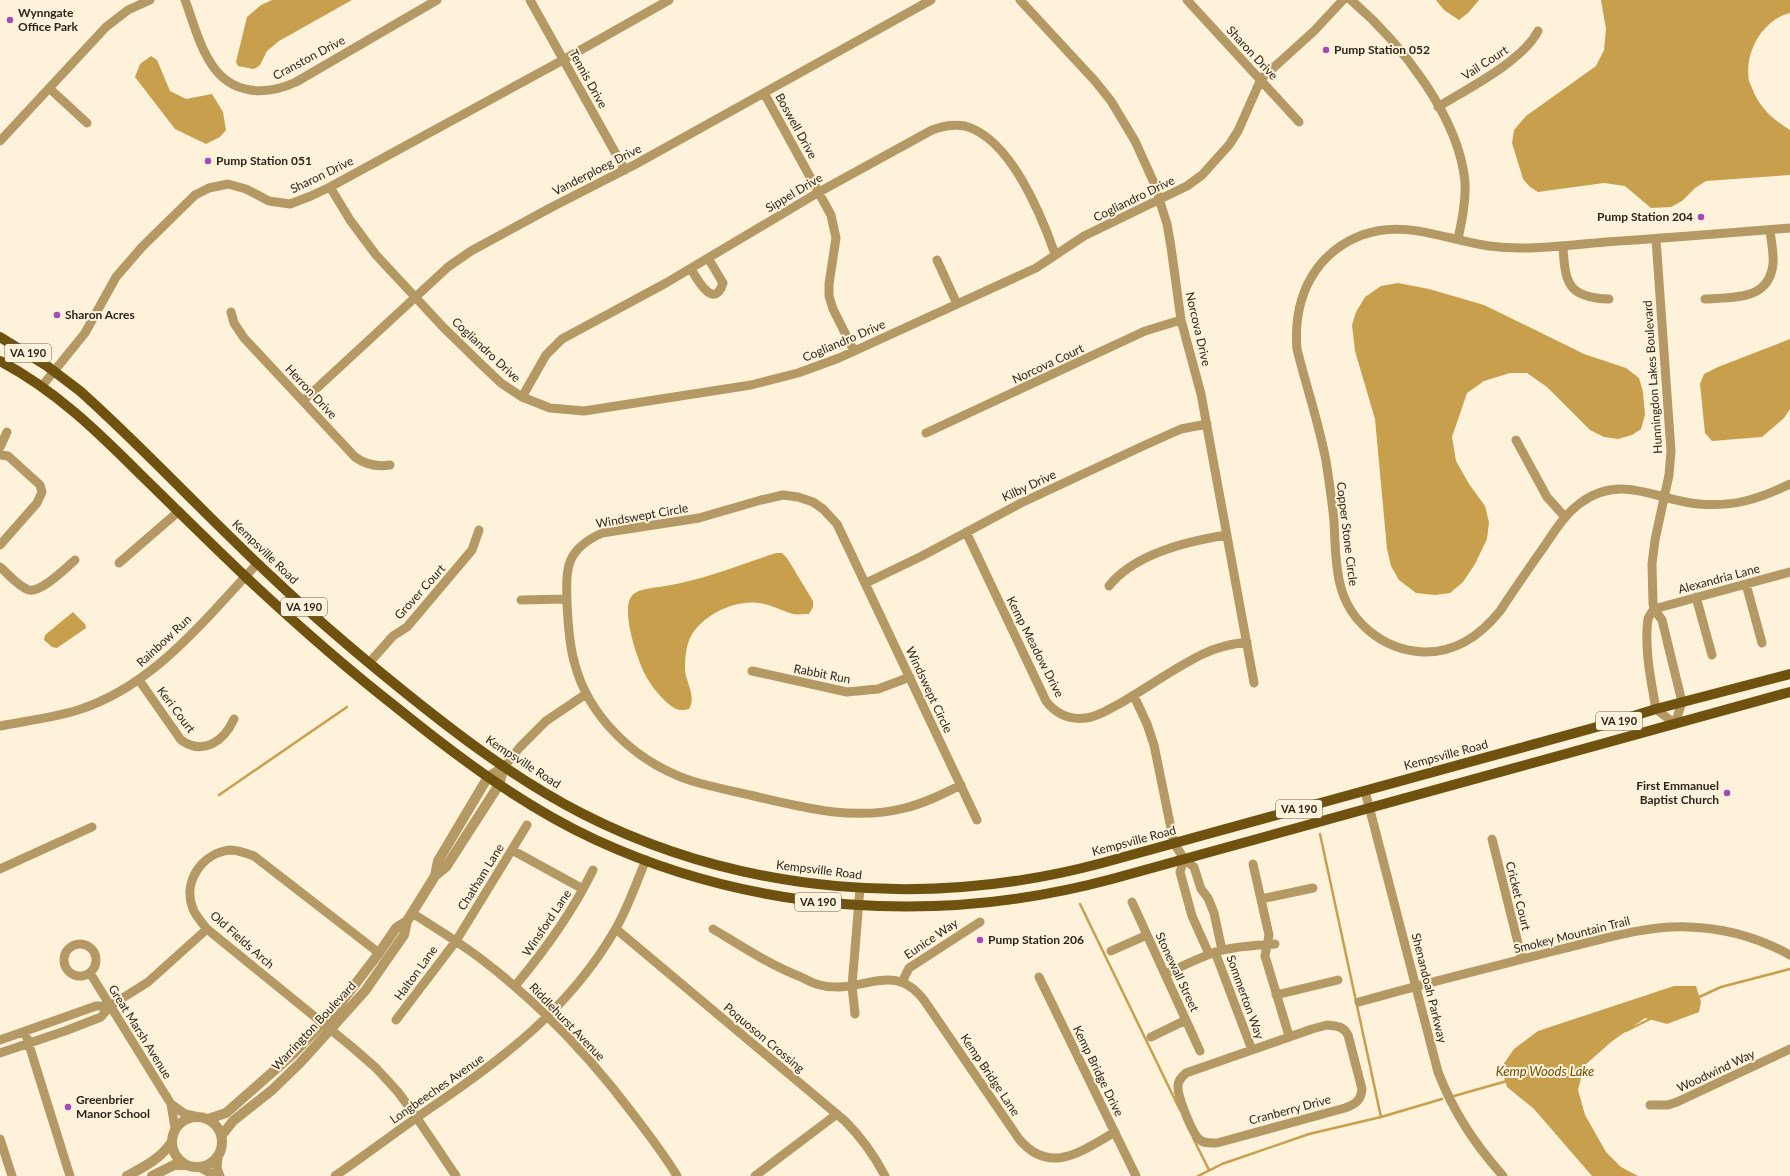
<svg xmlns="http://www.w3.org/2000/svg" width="1790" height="1176" font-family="Lato,sans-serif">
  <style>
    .water { fill: #c89f4d }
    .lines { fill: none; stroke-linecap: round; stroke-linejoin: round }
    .stream { stroke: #c89f4d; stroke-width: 2.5 }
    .minor { stroke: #b59965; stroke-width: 9 }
    .tertiary { stroke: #b59965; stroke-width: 10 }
    .primary { stroke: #6f520f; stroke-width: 10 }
    .poi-dot { fill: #a14bb9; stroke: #fef2db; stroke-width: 1.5 }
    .labels { text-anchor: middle; stroke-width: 4; stroke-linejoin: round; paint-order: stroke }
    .shield { fill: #fef2db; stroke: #6b6355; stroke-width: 1 }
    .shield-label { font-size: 11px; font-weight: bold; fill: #2c261b }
    .poi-label { font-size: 12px; font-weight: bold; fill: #2c261b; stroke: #fef2db; text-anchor: start }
    .street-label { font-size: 12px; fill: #2c261b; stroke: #fef2db }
    .water-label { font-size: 13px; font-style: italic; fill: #694d0b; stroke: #fef2db }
  </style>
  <rect width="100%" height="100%" fill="#fef2db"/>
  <path class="water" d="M272,0H352L279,41L267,51L260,65L256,68L253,69L238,66L236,62L247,17L261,5Z
    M1436,0H1479L1468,13L1459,20L1444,10Z
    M1601,0H1790V13C1762,20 1744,53 1749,81C1750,85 1753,89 1754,93C1762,110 1774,120 1790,130V175L1706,181L1695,188L1682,201L1671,207L1651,208L1625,186L1604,183L1538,192L1530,187L1523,179L1512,143L1514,130L1526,116L1596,66L1604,50L1606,29Z
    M151,56L157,60L170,91L186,99L212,94L223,112L226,130L220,137L206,144L175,129L135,77L140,64Z
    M1398,283L1429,289L1484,305L1584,354L1626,368L1639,378L1643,392L1645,415L1641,429L1632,435L1618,439L1604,437L1590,430L1547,387L1527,373H1510L1484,381L1467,393L1452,437L1456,461L1469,484L1485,506L1489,522L1487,539L1475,564L1463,582L1450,593L1435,595L1416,593L1399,580L1391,566L1387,549L1375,419L1355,351L1352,325L1356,312L1365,297L1381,286Z
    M1790,339V409L1784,418L1762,437L1712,441L1705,433L1700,384L1704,374L1718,367Z
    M776,553H782L787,558L813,601V607L809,614C804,614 798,615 793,614C782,611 770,604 758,603C734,600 702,615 690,638C686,647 685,658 685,668C685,682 697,696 689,709C686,710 682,710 680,710C668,708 651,686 646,676C638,662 621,612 631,597C637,588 655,588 665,586C703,580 739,565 776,553Z
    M73,612L85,624L86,628L57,648L52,647L44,640L45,635Z
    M1674,986H1696L1701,1002L1699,1012L1667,1024L1645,1018L1611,1042L1584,1066L1578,1090L1585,1115L1606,1152L1621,1167L1638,1176H1592L1534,1109L1507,1087L1501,1068L1514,1049L1538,1031Z"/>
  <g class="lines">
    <path class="stream" d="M219,795L347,707
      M1320,834L1381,1117
      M1080,904L1180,1110
      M1697,998L1721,987L1790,969
      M1626,1031L1652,1018
      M1454,1096L1507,1081
      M1193,1138L1209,1170
      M1198,1176L1222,1164L1309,1134L1381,1117L1442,1099"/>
    <path class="minor" d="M185,0C193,21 199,46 212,65C232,95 266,96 296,82L437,0
      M530,0L625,170
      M1020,0L1095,81L1111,101L1135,141L1154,183L1167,224L1171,247L1181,320L1201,394L1254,683
      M1187,0L1299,122
      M1351,0C1399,41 1459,116 1465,182C1466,201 1462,220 1458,239
      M49,88L87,123
      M764,93L831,215L836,238L829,284V296L833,309L854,351
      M1438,107C1467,89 1523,61 1538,31
      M0,141L106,27L128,10L150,0
      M330,187L350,220L376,255L444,328L482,365L501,383L522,397L550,408L584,411L751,385L798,373L839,358L1036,268L1084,236L1187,186L1202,175L1229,145L1238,131L1261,79L1314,31L1343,0
      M1790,228C1729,233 1668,238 1606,242C1567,245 1528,251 1489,246C1446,240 1405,219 1362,235C1313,254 1293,299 1297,349C1306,386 1319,423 1326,461C1329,481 1332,500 1334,521C1335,541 1335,564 1340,584C1349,622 1383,650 1423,652C1455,653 1480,636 1500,611C1513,591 1527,571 1541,551C1553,534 1563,516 1579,504C1621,472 1657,501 1699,504C1734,507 1759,499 1790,484
      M1563,246C1565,282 1567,298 1609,299
      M937,260L957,304
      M691,269C697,279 714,311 723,283L708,258
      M1705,299C1733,297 1769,301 1773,264C1774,253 1771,241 1770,230
      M231,312L234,323L244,338L355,457C366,465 377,467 390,465
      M42,386L85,333L116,277L142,247L195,195L209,188L228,184L246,189L269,201L290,204L311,196L330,187L563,60L669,0
      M522,397L546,355L562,339L666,283L819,192L932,130C942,126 954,124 965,126C1010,138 1041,214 1055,254
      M303,401L448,267L471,251L552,207L636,164L931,0
      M926,433L1145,331L1181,320
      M1516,440L1547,497L1565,517
      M0,447L7,432
      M0,455L8,456L40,485L42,492L37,503L0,545
      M966,532L1046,701C1056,714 1070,720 1086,718C1098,717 1109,709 1119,704C1147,688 1174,668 1203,654C1217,647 1231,644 1247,642
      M119,563L179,511
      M0,567C8,574 19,587 29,590C41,593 66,568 75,560
      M866,583L922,556L1021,503L1143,446L1181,429L1207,424
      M1746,584L1762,643
      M1109,586C1134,554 1188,541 1227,535
      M1696,597L1712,655
      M521,600L567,599
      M1654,609C1652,612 1649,616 1648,619C1644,648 1651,681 1656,709L1675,724L1682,702L1662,620L1654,609L1653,603L1652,564L1655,540L1669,475L1671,451L1656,239
      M1654,609L1790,572
      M369,663L393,636L407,627L472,550L479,530
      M752,671L847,692L878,689L910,677
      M139,680L181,740C204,756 224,741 234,719
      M1134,696L1147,724L1154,745L1174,843L1184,859L1194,867L1201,889L1208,898L1214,913L1222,950
      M0,726C26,721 52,718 78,710C154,686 204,620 257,564
      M504,767L520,747L546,721L586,694
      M961,785C943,794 925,803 905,808C854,821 804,808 754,796C733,791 712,787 692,781C637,763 588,718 574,661C569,643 568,623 567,604C566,568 565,550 602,533L699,518L761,500L783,495L798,497L813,502L823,509L837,524L977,820
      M1365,791L1438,1072C1454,1113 1474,1143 1503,1176
      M1492,839L1522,959
      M512,850L583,889
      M1184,859L1180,872L1192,916L1209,954
      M1253,864L1269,935L1265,956L1289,1036
      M0,869L92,827
      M1261,899L1313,888
      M1132,902L1200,1051
      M412,913C437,929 462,944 485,962C542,1006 590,1057 633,1114C648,1134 664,1154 677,1176
      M616,929L845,1121C862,1138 874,1155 885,1176
      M713,929C741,946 770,965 801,977C807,980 814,984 820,985C861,996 894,957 926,1003L1019,1139C1050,1176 1082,1151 1115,1132
      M64 960a16 16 0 1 1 32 0a16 16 0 1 1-32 0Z
      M1111,951L1147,935
      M1215,952L1252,1050
      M379,953L254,856C246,853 238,850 230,850C202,853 182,882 193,909C196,916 202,923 207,929L352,1047L376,1068L398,1092L417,1118L456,1176
      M90,973L171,1104
      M1165,974C1184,966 1203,955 1223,950C1240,946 1257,945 1275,944
      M1039,977L1136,1176
      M902,982L909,968L980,922
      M515,986C546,949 572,913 593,870
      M1276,995L1338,980
      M1359,1002C1425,983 1492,967 1558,950C1601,940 1645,925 1689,927C1725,928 1759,938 1790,955
      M855,1014L852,986L860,888
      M396,1020L456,941L527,825
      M1327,1025C1337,1026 1343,1026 1348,1035L1362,1089C1361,1100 1356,1104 1345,1108L1217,1143C1211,1143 1204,1144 1199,1139C1192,1133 1177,1095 1178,1086C1178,1080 1182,1077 1186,1073L1312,1029Z
      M25,1032L70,1176
      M1151,1037L1186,1020
      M0,1040L96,1006H110
      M0,1053L65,1031L101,1017L110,1006L148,982L207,929
      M1650,1105H1668L1677,1102L1790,1049
      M175,1128L171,1104L185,1114L195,1116
      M0,1139L12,1176
      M218,1157L217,1168L220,1176
      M199,1167L216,1176
      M335,1176C367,1154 397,1131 429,1109C503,1059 570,1008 615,930C628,908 636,883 646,860
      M755,1176L837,1114"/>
    <path class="tertiary" d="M435,876L438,861L482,787L488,777L504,767
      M172 1142a25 25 0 1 1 50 0a25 25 0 1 1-50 0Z
      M208,1119L226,1113L293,1054L337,1008L379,953L396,928L407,921
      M222,1135L233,1121L272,1090L300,1063L365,991L404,935L407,921L435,876L446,867L493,794L499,785L504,767
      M127,1176C144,1167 160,1159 171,1143
      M152,1176L174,1165H185"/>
    <path class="primary" d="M0,337L47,366L80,391C147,451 208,518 274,579C313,616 354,651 396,685C455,733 515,779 583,814C742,895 931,909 1102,863L1604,725L1656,709L1790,674
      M0,361C55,390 97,431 141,475C177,510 212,545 248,579C296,624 345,667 396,707C459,758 523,806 596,840C757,914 941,925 1112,879L1790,692"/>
  </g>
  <g class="poi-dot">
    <circle cx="10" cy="20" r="4"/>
    <circle cx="1326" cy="50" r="4"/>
    <circle cx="208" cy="161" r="4"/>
    <circle cx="1701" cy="217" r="4"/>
    <circle cx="57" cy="315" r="4"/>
    <circle cx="1727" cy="793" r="4"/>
    <circle cx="980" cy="940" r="4"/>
    <circle cx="68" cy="1107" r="4"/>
  </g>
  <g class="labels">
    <g class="shield">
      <rect x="5" y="344" width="46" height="18" rx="3"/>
      <rect x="281" y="598" width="46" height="18" rx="3"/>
      <rect x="1596" y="712" width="46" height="18" rx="3"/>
      <rect x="1276" y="800" width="46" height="18" rx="3"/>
      <rect x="795" y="893" width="46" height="18" rx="3"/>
    </g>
    <g class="shield-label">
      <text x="28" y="357">VA 190</text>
      <text x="304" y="611">VA 190</text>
      <text x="1619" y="725">VA 190</text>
      <text x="1299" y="813">VA 190</text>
      <text x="818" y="906">VA 190</text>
    </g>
    <g class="poi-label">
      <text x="18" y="17">Wynngate<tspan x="18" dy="14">Office Park</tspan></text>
      <text x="1334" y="54">Pump Station 052</text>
      <text x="216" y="165">Pump Station 051</text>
      <text x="1693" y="221" text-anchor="end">Pump Station 204</text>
      <text x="65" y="319">Sharon Acres</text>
      <text x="1719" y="790" text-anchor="end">First Emmanuel<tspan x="1719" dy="14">Baptist Church</tspan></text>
      <text x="988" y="944">Pump Station 206</text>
      <text x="76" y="1104">Greenbrier<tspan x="76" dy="14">Manor School</tspan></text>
    </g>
    <g class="street-label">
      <text transform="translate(1252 53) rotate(47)" y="4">Sharon Drive</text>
      <text transform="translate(309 58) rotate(-28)" y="4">Cranston Drive</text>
      <text transform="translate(1485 63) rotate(-33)" y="4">Vail Court</text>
      <text transform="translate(588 79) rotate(61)" y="4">Tennis Drive</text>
      <text transform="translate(796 126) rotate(61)" y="4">Boswell Drive</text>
      <text transform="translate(597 170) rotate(-27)" y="4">Vanderploeg Drive</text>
      <text transform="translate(322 175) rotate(-26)" y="4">Sharon Drive</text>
      <text transform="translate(794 193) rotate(-31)" y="4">Sippel Drive</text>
      <text transform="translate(1134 199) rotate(-26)" y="4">Cogliandro Drive</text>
      <text transform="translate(1198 329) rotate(77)" y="4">Norcova Drive</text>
      <text transform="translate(844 341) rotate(-23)" y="4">Cogliandro Drive</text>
      <text transform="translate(486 350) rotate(43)" y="4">Cogliandro Drive</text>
      <text transform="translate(1048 364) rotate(-25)" y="4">Norcova Court</text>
      <text transform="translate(1653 377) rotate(-94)" y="4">Hunningdon Lakes Boulevard</text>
      <text transform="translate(311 392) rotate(47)" y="4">Herron Drive</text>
      <text transform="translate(1029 486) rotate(-25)" y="4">Kilby Drive</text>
      <text transform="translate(642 516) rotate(-10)" y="4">Windswept Circle</text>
      <text transform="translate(1347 534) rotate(83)" y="4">Copper Stone Circle</text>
      <text transform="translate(265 552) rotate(44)" y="4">Kempsville Road</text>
      <text transform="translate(1719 579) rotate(-15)" y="4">Alexandria Lane</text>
      <text transform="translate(420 592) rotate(-48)" y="4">Grover Court</text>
      <text transform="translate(164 641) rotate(-43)" y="4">Rainbow Run</text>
      <text transform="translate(1035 647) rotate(63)" y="4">Kemp Meadow Drive</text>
      <text transform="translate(822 674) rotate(11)" y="4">Rabbit Run</text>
      <text transform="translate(929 690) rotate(65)" y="4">Windswept Circle</text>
      <text transform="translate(176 710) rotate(53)" y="4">Keri Court</text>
      <text transform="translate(1446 755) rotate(-15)" y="4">Kempsville Road</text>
      <text transform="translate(523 762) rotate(33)" y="4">Kempsville Road</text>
      <text transform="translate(1134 841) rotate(-15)" y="4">Kempsville Road</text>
      <text transform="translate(819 870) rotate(7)" y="4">Kempsville Road</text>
      <text transform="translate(481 877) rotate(-58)" y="4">Chatham Lane</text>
      <text transform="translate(1518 896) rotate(76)" y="4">Cricket Court</text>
      <text transform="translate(547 923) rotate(-56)" y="4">Winsford Lane</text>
      <text transform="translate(1572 935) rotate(-14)" y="4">Smokey Mountain Trail</text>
      <text transform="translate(931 939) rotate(-34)" y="4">Eunice Way</text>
      <text transform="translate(242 940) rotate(41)" y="4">Old Fields Arch</text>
      <text transform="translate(1177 972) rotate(65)" y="4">Stonewall Street</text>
      <text transform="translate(416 973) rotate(-54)" y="4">Halton Lane</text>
      <text transform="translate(1429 988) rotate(76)" y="4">Shenandoah Parkway</text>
      <text transform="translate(1245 997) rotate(70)" y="4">Sommerton Way</text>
      <text transform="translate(567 1022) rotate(46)" y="4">Riddlehurst Avenue</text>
      <text transform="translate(314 1026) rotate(-47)" y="4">Warrington Boulevard</text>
      <text transform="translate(140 1032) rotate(58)" y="4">Great Marsh Avenue</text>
      <text transform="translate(764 1038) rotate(40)" y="4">Poquoson Crossing</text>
      <text transform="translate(1098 1071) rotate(64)" y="4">Kemp Bridge Drive</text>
      <text transform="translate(1716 1071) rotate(-25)" y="4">Woodwind Way</text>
      <text transform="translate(990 1075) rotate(56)" y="4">Kemp Bridge Lane</text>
      <text transform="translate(437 1089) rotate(-35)" y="4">Longbeeches Avenue</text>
      <text transform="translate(1290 1110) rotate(-15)" y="4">Cranberry Drive</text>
    </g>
    <g class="water-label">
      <text x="1545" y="1076">Kemp Woods Lake</text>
    </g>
  </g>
</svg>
